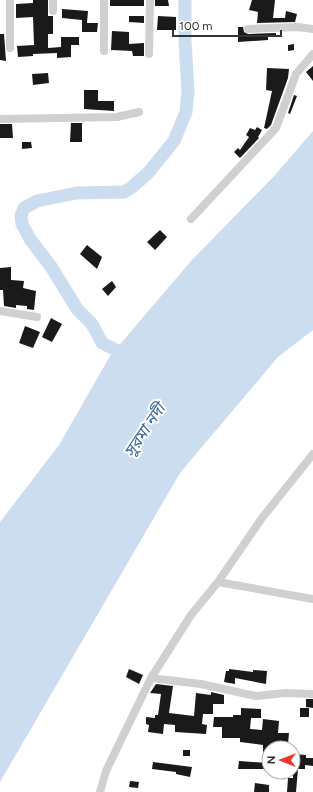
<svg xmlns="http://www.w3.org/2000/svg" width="313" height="792" font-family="Figtree,'Noto Sans Bengali',sans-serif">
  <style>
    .water { fill: #ccddf0 }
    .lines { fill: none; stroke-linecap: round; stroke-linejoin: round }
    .river { stroke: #ccddf0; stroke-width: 13 }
    .building { fill: #1a1a1a }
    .minor { stroke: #d0d0d0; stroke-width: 8 }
    .labels { text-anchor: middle; stroke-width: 4; stroke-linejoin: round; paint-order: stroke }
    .water-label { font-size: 16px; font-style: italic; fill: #39699c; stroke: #fff }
  </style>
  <rect width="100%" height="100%" fill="#fff"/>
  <path class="water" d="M313,131V330L278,357L180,473L0,782V522L59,445L110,356L191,261L275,175Z"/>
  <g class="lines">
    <path class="river" d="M130,357L102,343L92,324L77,309L52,268L30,239L22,224L21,216L24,208L37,201L77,193L124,192L132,187L148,173L174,141L186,112L188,91L185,41V0"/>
  </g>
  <path class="building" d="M33,0H48V16H53V34H48V48L61,47V37H79V45H71V57L57,58V53L33,54V56L18,57L17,46L34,45L33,17L16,18V4L33,3Z
    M110,0H144V6H110Z
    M155,0H168L169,6H155Z
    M252,0H275L273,18H285L286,11L297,14L295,22L257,23L258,12L249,10Z
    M62,9L88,11L87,23H98L97,32H82V20L62,18Z
    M129,16H144V23L129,22Z
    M158,16L176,17V30H157Z
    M238,27H243L244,32L248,34L276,33V36H268V40L238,42Z
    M112,31L129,32V44L144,43V56H133L132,51L111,50Z
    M0,34H4L6,61L0,60Z
    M294,44V50L288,51V45Z
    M313,66V81L306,72Z
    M267,68L289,69L288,78L271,125L267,129L264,128L272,91L266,90Z
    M48,73L49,83L33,85L32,74Z
    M84,90H98V101H114V111L84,109Z
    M294,95L297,96L290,114L288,113Z
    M71,123H82V142H70Z
    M0,124H12L13,138H0Z
    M257,127L262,130L258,137L259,138L240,158L234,152L238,148L240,150L249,137L246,135L250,128L255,130Z
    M22,142H31L32,148L22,149Z
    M160,230L167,237L155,250L147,242Z
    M87,245L102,257L97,269L80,254Z
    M11,267V280L24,281L23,288L36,291L34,310L27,309V306L16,305V308L4,306L3,290H0V268Z
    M112,281L116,287L108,296L102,289Z
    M51,318L62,324L52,342L42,337Z
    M25,326L40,332L33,348L19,343Z
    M129,669L143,675L139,684L126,677Z
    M229,669L253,672V670L267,671L266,684L235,678V684L224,682L226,671H229Z
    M156,684L173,686L169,713L194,716L196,693L211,695V692L224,695V704H213V714H203L202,724L207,725L206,734L175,732V725L164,724L163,734L148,732L149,725L146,724V717L155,718V715H158L161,694L150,693Z
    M306,699H313V708L306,707Z
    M241,708L261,709V718H251L250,729L262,730L263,719L279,721L278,733H289L288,744H281V748H269V761H263V745L240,742V738H222V727H213L214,717H233V715H241Z
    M300,708H309V717H300Z
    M183,750H190V756H183Z
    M293,754L306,755V758H313V766L305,765V769H298L296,792H287L288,778H293Z
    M239,761L267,763V769H238Z
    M153,762L192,767L190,777L176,774V772L152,769Z
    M130,781L139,782L138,788L129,787Z
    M255,783L269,785V792H254Z"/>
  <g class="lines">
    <path class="minor" d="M104,0V51
      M53,11V0
      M248,29L298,27L313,29
      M10,48V0
      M149,54L150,0
      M0,119L117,117L139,112
      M191,219L276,128L296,74L313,54
      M0,311L37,317
      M218,582L313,599
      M151,678L201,684L256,696L285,693L313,694
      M100,792L106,771L151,678L191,615L218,582L262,518L313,454"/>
  </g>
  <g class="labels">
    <g class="water-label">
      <text transform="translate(144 430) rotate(-56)" y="6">সুরমা নদী</text>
    </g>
  </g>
  <g transform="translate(281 760) rotate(271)"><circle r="19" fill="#ffffff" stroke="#adadad"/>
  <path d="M0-3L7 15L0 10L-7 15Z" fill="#f1372d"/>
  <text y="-6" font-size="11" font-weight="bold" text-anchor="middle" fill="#333333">N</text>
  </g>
  <path d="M173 30v6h108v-6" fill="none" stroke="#333333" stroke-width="2"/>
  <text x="179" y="30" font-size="12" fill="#333333" stroke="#ffffff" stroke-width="3" paint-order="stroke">100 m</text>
</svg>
